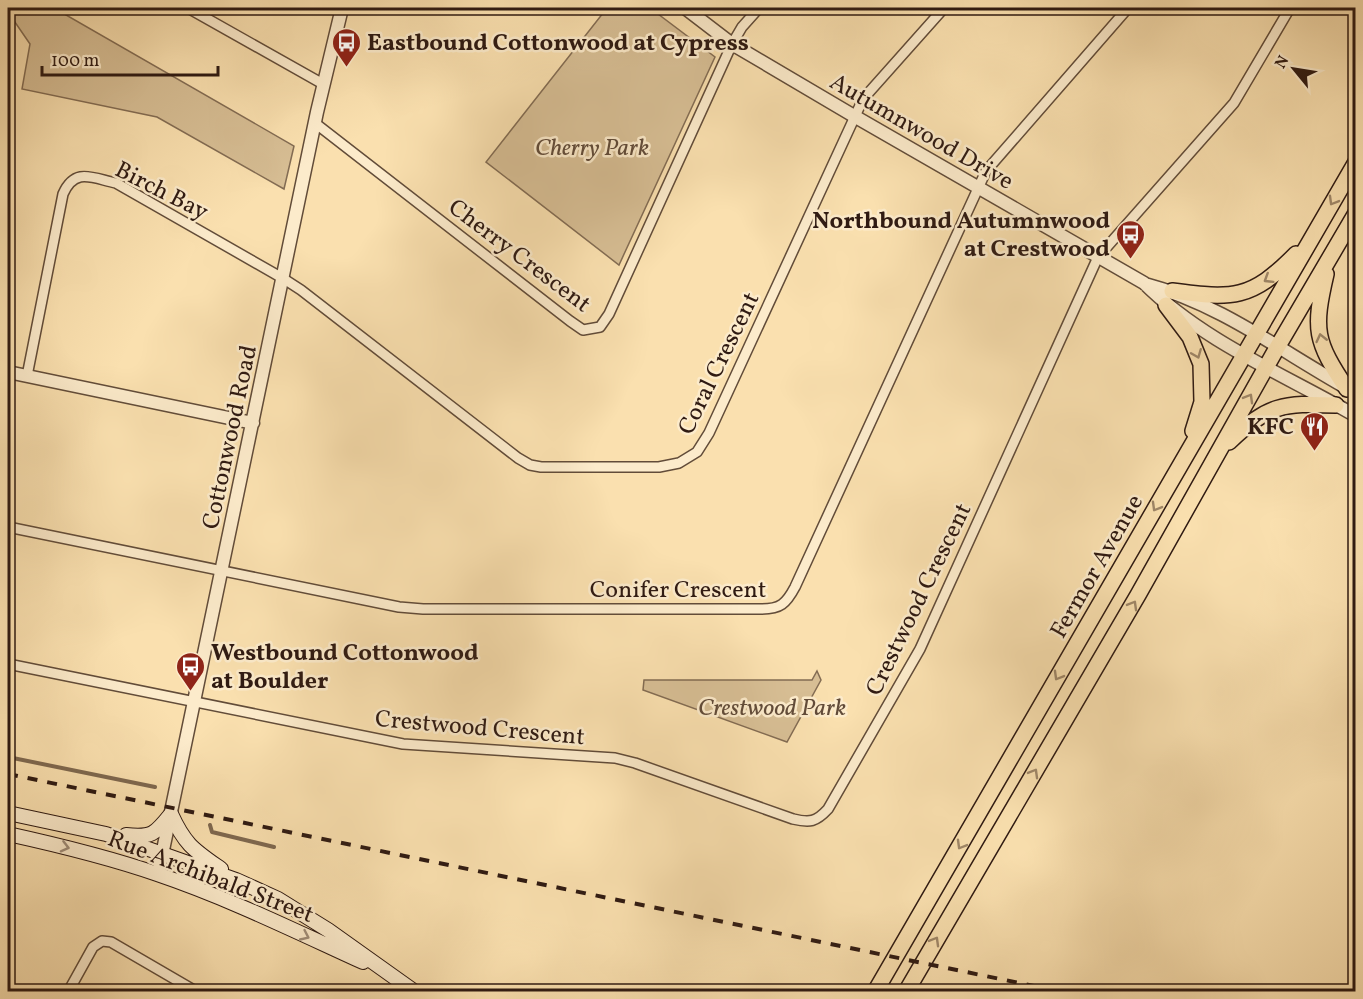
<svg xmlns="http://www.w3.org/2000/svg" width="1363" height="999" font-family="Vollkorn,serif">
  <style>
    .green { fill: #d7be94; stroke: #836c53; stroke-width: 1.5 }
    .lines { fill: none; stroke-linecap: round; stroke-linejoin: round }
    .stream { stroke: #7f6950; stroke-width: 4 }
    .minor-casing { stroke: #624c39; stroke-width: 12 }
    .tertiary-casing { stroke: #624c39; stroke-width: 15 }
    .secondary-casing { stroke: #2f1a12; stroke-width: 16 }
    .trunk-casing { stroke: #2f1a12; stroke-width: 18 }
    .minor { stroke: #fcebcb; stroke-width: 9 }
    .tertiary { stroke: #fcebcb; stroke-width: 12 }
    .secondary { stroke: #fcebcb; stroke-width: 14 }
    .trunk { stroke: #fae0af; stroke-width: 15 }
    .rail { stroke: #2f1a12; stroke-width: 4; stroke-dasharray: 10 10; stroke-linecap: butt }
    .oneway { stroke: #9f8768 }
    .oneway2 { stroke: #a08d78 }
    .labels { text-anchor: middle; stroke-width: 5; stroke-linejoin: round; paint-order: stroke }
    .poi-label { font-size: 24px; font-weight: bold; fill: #2f1a12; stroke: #fcebcb; text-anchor: start }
    .street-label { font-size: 24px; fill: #2f1a12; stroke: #fcebcb }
    .park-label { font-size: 24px; font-style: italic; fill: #614b39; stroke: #fcebcb }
  </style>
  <rect width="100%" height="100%" fill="#fae0af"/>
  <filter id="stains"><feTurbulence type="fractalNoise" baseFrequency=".00333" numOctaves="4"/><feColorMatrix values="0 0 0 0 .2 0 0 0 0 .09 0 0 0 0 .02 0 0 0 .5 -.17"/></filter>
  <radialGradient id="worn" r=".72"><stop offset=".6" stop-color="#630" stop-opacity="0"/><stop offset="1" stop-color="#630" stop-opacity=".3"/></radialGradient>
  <path class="green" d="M8,8H54L294,146L284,189L157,117L22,89L30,44L8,12Z
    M607,8H650L715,57L619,265L486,162Z
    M817,671L821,680L787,742L643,690L644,680H812Z"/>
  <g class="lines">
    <path class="stream" d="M8,757L155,787
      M210,825L212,832L274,847"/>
    <defs>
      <path id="minor" d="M188,8L323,84
        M315,123L570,321L583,330L600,327L609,314L732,44L742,27L759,8
        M27,376L63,194C75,167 92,178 116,183L284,279L301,290L518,458L530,465L541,467H659L679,463L697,452L709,433L863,99L944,8
        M8,527L399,607L423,609H762C780,609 786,604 795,587L986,171L1128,8
        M8,664L403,744L615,758L635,763L793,819C810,823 816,822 828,809L920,649L1098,257L1234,103L1290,8
        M68,992L93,947L102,941L111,942L197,992"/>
      <path id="tertiary" d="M685,8L732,44L854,116L1144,283C1202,341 1285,375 1356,416
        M1145,284C1222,304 1286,355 1356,393
        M8,372L253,423
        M158,874L317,112L342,8"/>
      <path id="secondary" d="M8,813L106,834L236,880L278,899L328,930L415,992
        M8,834C58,845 108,857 157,874C228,898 295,931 363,962
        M126,835C152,838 155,834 171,814C185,845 194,850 221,869"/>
      <path id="trunk" d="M1326,274C1313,330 1315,341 1347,389
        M1172,291C1233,299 1251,300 1296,254
        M1166,305L1190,337L1201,364L1202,402L1193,431
        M1229,442C1269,404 1282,403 1336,405
        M875,992L1356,162
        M906,992L1138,595L1278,346L1356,213"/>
    </defs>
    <use href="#minor" class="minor-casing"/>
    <use href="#tertiary" class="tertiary-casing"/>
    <use href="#secondary" class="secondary-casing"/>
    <use href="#trunk" class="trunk-casing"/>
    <use href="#minor" class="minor"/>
    <use href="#tertiary" class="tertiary"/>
    <use href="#secondary" class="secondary"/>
    <use href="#trunk" class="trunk"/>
    <path class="rail" d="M8,774L1063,992"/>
  </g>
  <defs><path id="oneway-chevron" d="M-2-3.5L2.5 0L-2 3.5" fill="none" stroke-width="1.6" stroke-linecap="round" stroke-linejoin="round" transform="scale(1.5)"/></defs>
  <g class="oneway">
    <use href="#oneway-chevron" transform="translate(1333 201) rotate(120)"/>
    <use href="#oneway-chevron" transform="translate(1268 279) rotate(148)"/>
    <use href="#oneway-chevron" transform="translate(1321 338) rotate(-103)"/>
    <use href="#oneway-chevron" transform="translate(1197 354) rotate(68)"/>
    <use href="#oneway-chevron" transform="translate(1249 398) rotate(-60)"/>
    <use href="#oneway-chevron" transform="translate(1156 507) rotate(120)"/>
    <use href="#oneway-chevron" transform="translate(1133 605) rotate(-60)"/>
    <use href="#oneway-chevron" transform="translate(1058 676) rotate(120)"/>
    <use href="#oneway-chevron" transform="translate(1034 773) rotate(-60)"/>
    <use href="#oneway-chevron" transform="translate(961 845) rotate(120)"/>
    <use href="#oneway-chevron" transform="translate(935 941) rotate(-60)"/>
  </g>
  <g class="oneway2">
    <use href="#oneway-chevron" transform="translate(65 847) rotate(14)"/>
    <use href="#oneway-chevron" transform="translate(305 936) rotate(25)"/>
  </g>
  <defs>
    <symbol id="bus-pin" viewBox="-11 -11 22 30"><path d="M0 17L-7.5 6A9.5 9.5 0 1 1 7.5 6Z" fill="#8f2418" stroke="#fcebcb"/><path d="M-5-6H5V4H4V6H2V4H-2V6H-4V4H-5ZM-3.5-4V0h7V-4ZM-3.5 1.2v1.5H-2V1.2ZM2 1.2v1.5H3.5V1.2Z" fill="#fff"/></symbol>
    <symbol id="restaurant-pin" viewBox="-11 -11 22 30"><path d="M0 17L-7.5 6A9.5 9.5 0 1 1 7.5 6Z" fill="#8f2418" stroke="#fcebcb"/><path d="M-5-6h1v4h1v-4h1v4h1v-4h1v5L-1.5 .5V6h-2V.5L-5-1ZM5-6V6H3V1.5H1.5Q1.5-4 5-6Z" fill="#fff"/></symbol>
  </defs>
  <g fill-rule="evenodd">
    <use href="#bus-pin" x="330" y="26" width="33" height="45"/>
    <use href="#bus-pin" x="1114" y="218" width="33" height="45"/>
    <use href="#restaurant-pin" x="1298" y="410" width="33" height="45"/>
    <use href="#bus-pin" x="174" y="650" width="33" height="45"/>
  </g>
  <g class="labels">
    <g class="poi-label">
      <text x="367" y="50">Eastbound Cottonwood at Cypress</text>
      <text x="1110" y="228" text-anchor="end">Northbound Autumnwood<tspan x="1110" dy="28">at Crestwood</tspan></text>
      <text x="1294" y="434" text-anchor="end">KFC</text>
      <text x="211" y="660">Westbound Cottonwood<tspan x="211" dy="28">at Boulder</tspan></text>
    </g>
    <g class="street-label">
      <text transform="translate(922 131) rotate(30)" y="8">Autumnwood Drive</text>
      <text transform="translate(162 190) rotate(27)" y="8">Birch Bay</text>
      <text transform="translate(520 255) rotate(37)" y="8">Cherry Crescent</text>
      <text transform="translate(718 363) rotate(-64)" y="8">Coral Crescent</text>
      <text transform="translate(229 437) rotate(-78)" y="8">Cottonwood Road</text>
      <text transform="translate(1096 566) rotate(-60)" y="8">Fermor Avenue</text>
      <text x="678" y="597">Conifer Crescent</text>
      <text transform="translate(918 599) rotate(-64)" y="8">Crestwood Crescent</text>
      <text transform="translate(480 727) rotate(5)" y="8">Crestwood Crescent</text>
      <text transform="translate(211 876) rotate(21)" y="8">Rue Archibald Street</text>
    </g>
    <g class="park-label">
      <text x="592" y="155">Cherry Park</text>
      <text x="772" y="715">Crestwood Park</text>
    </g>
  </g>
  <rect width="1363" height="999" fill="none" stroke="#fae0af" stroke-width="30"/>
  <rect x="9" y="9" width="1345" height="981" fill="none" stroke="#2f1a12" stroke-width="3"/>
  <rect x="15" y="15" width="1333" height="969" fill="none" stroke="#2f1a12" stroke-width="1.5"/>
  <g transform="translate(1294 69) rotate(300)" stroke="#fcebcb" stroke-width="4.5" paint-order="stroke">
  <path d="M0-4.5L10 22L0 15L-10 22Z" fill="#2f1a12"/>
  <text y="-9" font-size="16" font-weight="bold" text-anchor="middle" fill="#2f1a12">N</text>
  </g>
  <path d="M42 66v9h176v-9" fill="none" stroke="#2f1a12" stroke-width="3"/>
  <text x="51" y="66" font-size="18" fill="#2f1a12" stroke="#fcebcb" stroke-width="4.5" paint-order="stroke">100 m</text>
  <rect width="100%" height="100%" filter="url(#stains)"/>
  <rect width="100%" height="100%" fill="url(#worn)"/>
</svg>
